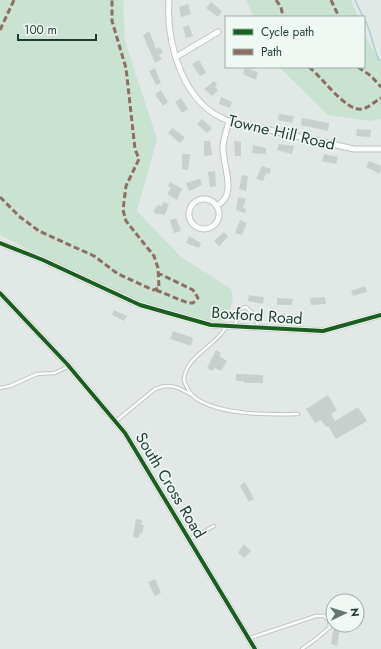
<svg xmlns="http://www.w3.org/2000/svg" width="381" height="649" font-family="Jost,sans-serif">
  <style>
    .green { fill: #cae2d1 }
    .lines { fill: none; stroke-linecap: round; stroke-linejoin: round }
    .stream { stroke: #a0d1d9; stroke-width: 1.5 }
    .building { fill: #c9cfcd }
    .service-casing { stroke: #bfc5c2; stroke-width: 4.5 }
    .minor-casing { stroke: #bfc5c2; stroke-width: 7 }
    .service { stroke: #fbfcfb; stroke-width: 2.5 }
    .minor { stroke: #fbfcfb; stroke-width: 5 }
    .quiet { stroke: #8d6e63; stroke-width: 3; stroke-dasharray: 6 3; stroke-linecap: butt }
    .cycleway-casing { stroke: #f0f8f4; stroke-width: 6 }
    .cycleway { stroke: #1b5e20; stroke-width: 4 }
    .labels { text-anchor: middle; stroke-width: 3; stroke-linejoin: round; paint-order: stroke }
    .street-label { font-size: 16px; fill: #1f3c34; stroke: #f0f8f4 }
  </style>
  <rect width="100%" height="100%" fill="#e2e8e5"/>
  <path class="green" d="M0,0H123L125,41L157,139L137,211L180,256L231,289L233,301L225,321C215,321 204,322 194,320C126,303 63,266 0,235Z
    M246,0H351L358,17H254Z
    M364,34L381,64V119L370,121L328,115L279,67H364Z"/>
  <g class="lines">
    <path class="stream" d="M355,0L363,17
      M364,18C372,32 372,46 379,60H381"/>
  </g>
  <path class="building" d="M211,2L222,11L218,17L206,8Z
    M188,4L191,14L181,17L179,7Z
    M189,25L193,36L186,38L183,27Z
    M149,31L156,49L160,47L163,52L159,55L162,59L155,63L143,35Z
    M199,60L206,73L200,76L192,64Z
    M155,68L161,83L156,85L149,71Z
    M245,68L258,72L256,80L243,74Z
    M214,81L217,84L215,87L218,90L212,96L204,89Z
    M161,90L168,102L163,106L155,94Z
    M221,97L232,102L230,108L219,104Z
    M181,98L188,109L182,113L175,102Z
    M279,114L294,116L292,123L278,120Z
    M302,118L329,123L328,131L301,125Z
    M202,119L212,128L207,133L197,124Z
    M172,128L185,137L180,143L168,133Z
    M357,129L371,130L370,137L356,136Z
    M204,141H210L212,155L204,156Z
    M234,141L241,142V156H235Z
    M279,144L294,146L292,154L277,150Z
    M253,145L266,148V154L252,153Z
    M182,154H190L188,170L182,169Z
    M324,154L338,157L336,164L322,161Z
    M369,161L381,166L380,174L366,167Z
    M262,166L271,169L270,174L266,173L263,181L256,179Z
    M215,171L216,186L210,187L208,172Z
    M242,175L248,176L246,191L239,189Z
    M200,179L202,185L189,191L186,183Z
    M170,182L182,189L177,200L167,194L171,188L168,186Z
    M238,197L246,199L243,208L246,209L245,213L236,210Z
    M163,202L169,204L165,215L154,213L155,207L157,208V205L162,206Z
    M176,218L181,231L174,233L170,220Z
    M240,220L247,223L242,235L235,233Z
    M224,232L228,237L219,246L214,241Z
    M189,236L201,243L199,248L186,243Z
    M365,286L367,292L353,296L351,291Z
    M249,295L264,297L263,304L248,301Z
    M325,297L326,304L311,305L310,298Z
    M277,298L293,299L292,305H277Z
    M114,310L127,316L124,321L112,315Z
    M173,331L193,338L191,346L170,339Z
    M216,350L221,353L219,356L227,361L221,371L215,368L212,371L207,368Z
    M236,374L263,375V383H244V381H236Z
    M328,395L337,410L331,414L335,421L358,407L367,421L336,439L328,426L326,427L321,420L315,423L306,409Z
    M245,482L254,499L249,502L240,486Z
    M136,519L142,520L141,525H144L142,534L140,533L139,538L133,537Z
    M244,544L251,551L244,558L238,553Z
    M155,579L161,593L155,596L148,582Z
    M334,627L340,628L337,646L331,644Z"/>
  <g class="lines">
    <defs>
      <path id="service" d="M235,326L239,309L246,307L255,316L259,328
        M226,327C215,347 184,357 184,381C186,385 188,391 192,395C213,415 270,415 298,414
        M0,388L10,386L37,374L55,373L69,366
        M116,421L155,389C169,383 178,387 190,394
        M190,539L214,526
        M250,638L316,616H324L329,620L330,627L316,639L302,649"/>
      <path id="minor" d="M169,0C166,44 183,105 229,121L354,149H381
        M176,57L218,32
        M189 214a15 15 0 1 1 30 0a15 15 0 1 1-30 0Z
        M216,206C239,196 222,165 223,146C224,137 227,129 229,121
        M0,243L43,260L140,305L211,325L323,331L381,315
        M0,293L67,364L125,433L255,649"/>
    </defs>
    <use href="#service" class="service-casing"/>
    <use href="#minor" class="minor-casing"/>
    <use href="#service" class="service"/>
    <use href="#minor" class="minor"/>
    <path class="quiet" d="M276,0L281,7L283,17
      M331,0L339,17
      M0,30L14,0
      M309,67C322,77 346,112 362,109C369,108 375,101 381,98
      M358,67L371,76L381,87
      M0,197L20,217L39,231L94,256L118,274L153,290L159,288L158,268L154,256L126,221L123,210L126,186L139,159L135,149L126,68L112,21V0
      M156,290L188,303H193L198,298L193,290L158,273"/>
    <defs>
      <path id="cycleway" d="M0,243L43,260L140,305L211,325L323,331L381,315
        M0,293L67,364L125,433L255,649"/>
    </defs>
    <use href="#cycleway" class="cycleway-casing"/>
    <use href="#cycleway" class="cycleway"/>
  </g>
  <g class="labels">
    <g class="street-label">
      <text transform="translate(282 132) rotate(13)" y="6">Towne Hill Road</text>
      <text transform="translate(257 315) rotate(4)" y="6">Boxford Road</text>
      <text transform="translate(171 485) rotate(59)" y="6">South Cross Road</text>
    </g>
  </g>
  <rect x="225" y="16" width="140" height="52" fill="#f0f8f4" stroke="#9cada7"/>
  <rect x="233" y="29" width="20" height="6" fill="#1b5e20" stroke="#9cada7"/>
  <text x="261" y="36" font-size="12" fill="#1f3c34">Cycle path</text>
  <rect x="233" y="49" width="20" height="6" fill="#8d6e63" stroke="#9cada7"/>
  <text x="261" y="56" font-size="12" fill="#1f3c34">Path</text>
  <g transform="translate(345 613) rotate(86)"><circle r="19" fill="#f0f8f4" stroke="#9cada7"/>
  <path d="M0-3L7 15L0 10L-7 15Z" fill="#637872"/>
  <text y="-6" font-size="11" font-weight="bold" text-anchor="middle" fill="#1f3c34">N</text>
  </g>
  <path d="M18 34v6h78v-6" fill="none" stroke="#1f3c34" stroke-width="2"/>
  <text x="24" y="34" font-size="12" fill="#1f3c34" stroke="#f0f8f4" stroke-width="3" paint-order="stroke">100 m</text>
</svg>
